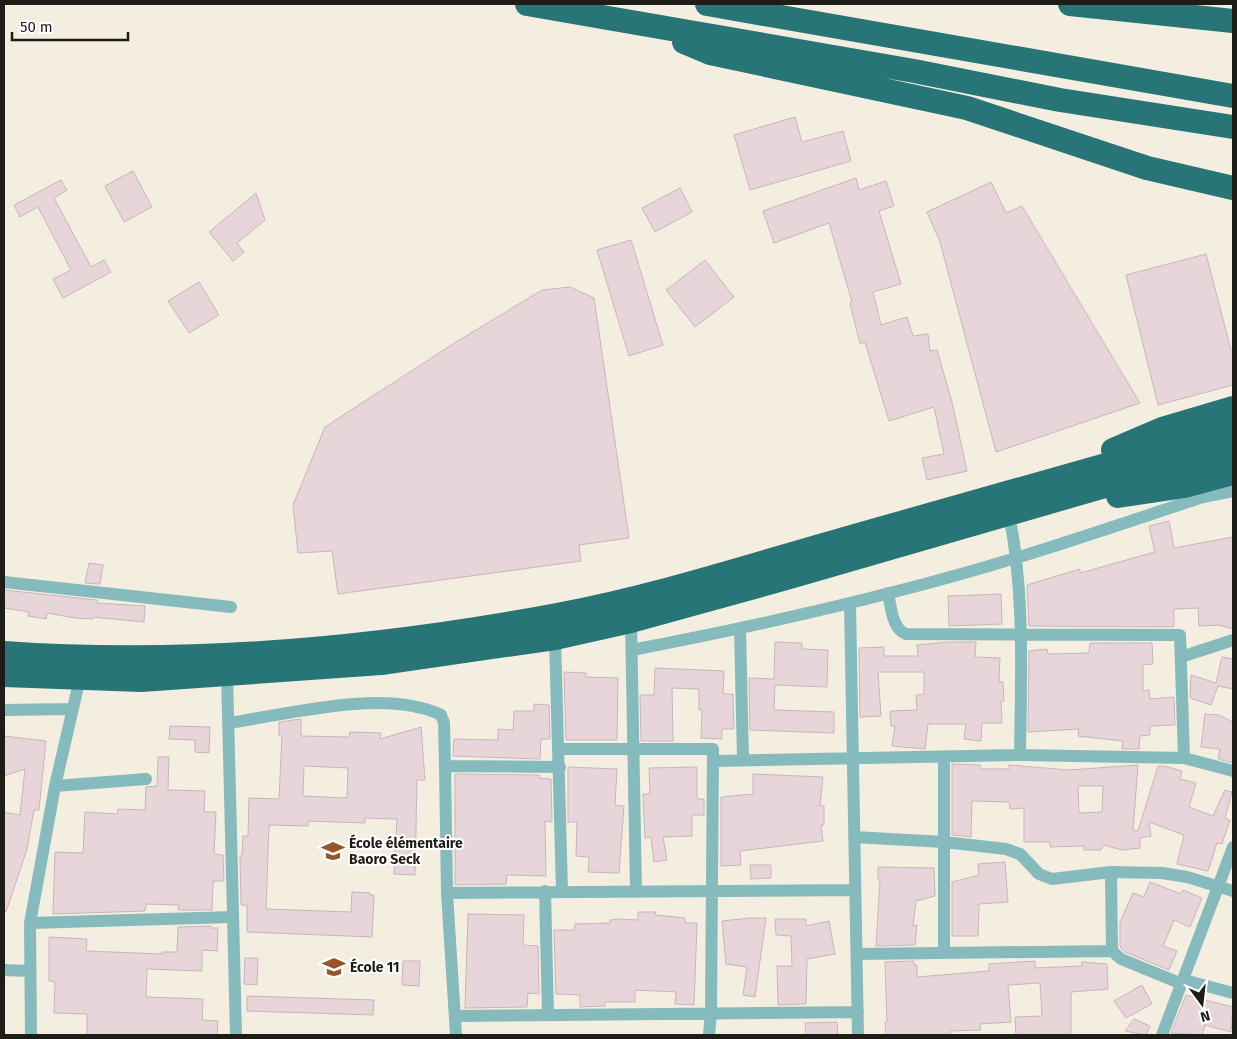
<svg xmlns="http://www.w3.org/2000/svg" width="1237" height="1039" font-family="'Fira Sans',sans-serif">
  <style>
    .building { fill: #e7d5da; stroke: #c7b6bb; fill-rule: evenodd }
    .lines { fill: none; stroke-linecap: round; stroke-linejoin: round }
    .street { stroke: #86bbbd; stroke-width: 12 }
    .highway { stroke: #287578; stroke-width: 24 }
    .labels { text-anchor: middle; stroke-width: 4; stroke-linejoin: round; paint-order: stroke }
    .poi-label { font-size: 14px; font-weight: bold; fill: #1e1c17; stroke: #fff; text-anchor: start }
  </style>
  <rect width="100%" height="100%" fill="#f3eedf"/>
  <path class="building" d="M795,117L802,142L843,131L851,161L750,190L734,135Z
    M133,171L152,207L124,222L105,186Z
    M856,178L859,190L886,181L894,206L879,211L901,284L873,292L881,325L907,317L913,336L928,334L930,351L937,350L952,402L967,471L927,480L922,458L944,454L934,407L889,421L865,342L860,344L850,303L852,302L829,223L774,243L763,211Z
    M61,180L67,190L54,198L91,267L104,260L111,272L63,298L53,279L71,270L38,207L20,217L14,205Z
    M991,182L1006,213L1022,206L1140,403L996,452L940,242L927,212Z
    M680,188L692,212L655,232L642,208Z
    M256,193L265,220L237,243L244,252L233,261L209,232Z
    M631,240L663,345L629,356L597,250Z
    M1206,254L1231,350L1233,349V385L1158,405L1126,275Z
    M705,260L734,297L695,327L666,290Z
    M199,282L219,315L189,333L168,301Z
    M570,287L594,298L629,538L579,545L581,561L338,594L332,551L298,553L293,505L325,427L456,342L542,290Z
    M1169,521L1174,548L1233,537V629L1219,625L1199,626L1198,608L1174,609V627L1029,626L1027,585L1080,569V573L1155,552L1149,526Z
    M89,563L103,565L100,584L85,583Z
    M4,590L97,600V603L145,606L144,622L93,617V619L75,618L47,613L46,619L28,616L29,612L4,608Z
    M1001,594L1002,624L949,626L948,596Z
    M775,642L802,643V649L828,650L827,687L775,685L774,710L834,712V733L750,730L749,678L774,679Z
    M949,642H976L975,657L1000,658L999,682H1003L1004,701H1001L1002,723H982L981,741L964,739L966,724H928L925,749L892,746L895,726H891L890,711L917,710L916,695L924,694V672H878L881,716L860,717L859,648L884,647V656H918L917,645Z
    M1090,643H1152L1153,664L1143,665V691L1149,690L1150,699L1174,697L1175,725L1150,726V735L1140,736L1139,749H1122L1123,741L1078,736L1079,729L1028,732L1029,651L1047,649L1048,654L1089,653Z
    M1222,657L1233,659V689L1218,686L1211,705L1190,698L1191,675L1216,683Z
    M655,668L724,671L723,694H733L734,729H722V739L701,738L702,710H699V689L672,688L673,741H641L640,695H654Z
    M564,672L586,673V677L618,678L617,740H566Z
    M534,704L549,705L550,739H541L540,759L453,756L454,739L498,740V729L513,730L514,711H534Z
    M1205,714L1219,715L1233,722V763L1218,759L1220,749L1201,747Z
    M301,719V736L349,737L350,732L381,733L380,739L421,727L425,780H417L415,875L394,874L397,819L365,818V823L308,821V826L269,825L266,909L351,912L352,892L370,893V895H374L372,937L247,932V905H241L240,856H242L243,836H248L249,798L279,799L282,736H279V722ZM304,766L348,768L347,798L303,796Z
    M170,726L210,727L209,753L195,752V740L169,739Z
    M4,736L46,741L39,810H34L27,849L6,912L4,911V812L20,815L25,769L4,776Z
    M158,757H169L168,790L205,791L204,812H216L214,854L223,855L224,881H213L212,910H178L179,905L146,904L145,911L53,914L55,852L83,853L85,812L117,814L118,809L145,810L146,787L157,786Z
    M952,764L980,765V769H1009V765L1069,770L1138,765L1133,830L1138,831L1158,766H1164L1182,771L1180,779L1196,783L1189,807L1213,816L1225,790L1232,792L1225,818L1230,820L1222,844L1217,843L1208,871L1177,864L1184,835L1149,822L1151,836L1140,838V848L1122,850L1103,845L1101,850H1084V846L1050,847V842H1024V808L1010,809L1009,802L972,801L971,837L952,835ZM1078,786H1103L1102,812L1079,813Z
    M568,767L617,769L615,805L624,806L619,873L588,872L589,857L576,856L577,822H568Z
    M697,767V799H704V815H692V836L663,837L667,860L654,862L651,837L645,838L643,794H650L649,768Z
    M455,774L539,775V778L551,779L552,822L545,821L546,876L507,875L506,884L455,885Z
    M753,774L823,777L820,806H824V825H821L823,841L740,851L741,865L721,866V797L753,794Z
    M1005,862L1008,902L979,904L978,936H952V882L979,875L978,864Z
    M750,865H771V878L751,879Z
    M878,867L934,868L935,896L916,901L913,926L917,925L915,945L876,946L880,880H878Z
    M1150,882L1181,894L1183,890L1202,898L1190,927L1174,920L1163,946L1177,951L1169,970L1125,952L1120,947V922L1133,893L1144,897Z
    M638,912H656L655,915L685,918V923H697L694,1005L675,1004L676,992L635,990V1002H605V1006L580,1007V995L556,994L554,930H574L575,924L610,923V920L619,919L638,920Z
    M468,914L524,915L523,945L538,946L539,994L528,993L527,1007L465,1008Z
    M750,918H766L755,997L743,995L747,967L726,964L722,921Z
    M775,919H806V926L829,921L835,954L807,959L806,1004L778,1005L777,966H792L791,936L776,935Z
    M211,926V928H218L217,951L202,950V971L147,969L146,997L203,999L202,1020L218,1021L217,1035H87V1014L54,1013L55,982L49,981V937L87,939L86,951L162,954V952H177L178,927Z
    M245,958H258L257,985L244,984Z
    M403,961H420L419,986L402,985Z
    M914,961V965H917V977L989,971V964L1035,961V968L1082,966V962L1107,964L1108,989L1071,992V1035H1016L1015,1017L1042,1016L1040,983L1008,985L1011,1022L980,1024L981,1030L951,1031V1035H886L885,1022H887L885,962Z
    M1142,985L1152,1004L1126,1018L1114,1001Z
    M1186,995L1233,1007L1231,1032L1205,1025L1202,1035L1171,1033Z
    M247,996L374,1000L373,1015L247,1011Z
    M1134,1019L1150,1026L1146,1035L1125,1031Z
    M837,1022L838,1035H806L805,1023Z"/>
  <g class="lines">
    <path class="street" d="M1009,514C1025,594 1021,675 1020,755
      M4,582L231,607
      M888,593C891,606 892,629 906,634L1180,635L1184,758
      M850,603L858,1035
      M631,621L636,891
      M740,629L743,759
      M555,638L562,891
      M632,650C762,625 892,596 1019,557C1081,538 1142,517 1203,497L1233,491
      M1181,657L1233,640
      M227,674L236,1035
      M4,710L72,709
      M229,723C289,714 385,688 441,715L444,723L445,766L447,893L456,1035
      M560,749H713L711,1013L709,1035
      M944,757V953
      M715,761L1020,755L1184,758L1233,771
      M445,766L560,767
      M55,786L146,779
      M854,837L944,842L1006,849L1020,854L1039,874L1052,879L1111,872L1162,873L1187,877L1233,891
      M1111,872L1112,951
      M545,891L548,1015
      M447,893L855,890
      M30,923L233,917
      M857,954L1112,951L1121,959L1182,984
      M4,970L30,971
      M1184,980L1233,993
      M455,1016L858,1012
      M31,1035L30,923L55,786L80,678
      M1162,1035L1233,847"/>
    <path class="highway" d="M527,4L914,71L1060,100L1233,127
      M707,4L1233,96
      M1070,4L1233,21
      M684,42L710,53L967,108L1147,168L1233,188
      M1113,450L1162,429L1233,408
      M1118,496L1185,486L1233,473
      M4,653C189,666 375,649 557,615C654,597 749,566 844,539C974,502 1104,466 1233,429
      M4,675L141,680L381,663L555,638L631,621L790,577L1233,449"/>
  </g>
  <defs>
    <symbol id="school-bare" viewBox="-9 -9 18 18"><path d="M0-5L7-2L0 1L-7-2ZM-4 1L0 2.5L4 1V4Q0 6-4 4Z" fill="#995428" stroke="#fff" stroke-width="2.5" paint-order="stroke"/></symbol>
  </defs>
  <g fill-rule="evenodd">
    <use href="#school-bare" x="317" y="835" width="32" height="32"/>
    <use href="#school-bare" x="318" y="951" width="32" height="32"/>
  </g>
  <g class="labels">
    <g class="poi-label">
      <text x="349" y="848">École élémentaire<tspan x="349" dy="16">Baoro Seck</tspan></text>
      <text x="350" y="972">École 11</text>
    </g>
  </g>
  <rect width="1237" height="1039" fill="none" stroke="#1e1c17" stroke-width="10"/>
  <g transform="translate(1202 1004) rotate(165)" stroke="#ffffff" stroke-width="4" paint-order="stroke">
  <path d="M0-4L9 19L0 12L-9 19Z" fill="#1e1c17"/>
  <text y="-8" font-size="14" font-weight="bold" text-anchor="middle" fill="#1e1c17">N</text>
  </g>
  <path d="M12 32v8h116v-8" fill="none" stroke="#1e1c17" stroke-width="2.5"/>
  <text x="20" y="32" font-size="15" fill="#1e1c17" stroke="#ffffff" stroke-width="4" paint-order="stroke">50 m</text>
</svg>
